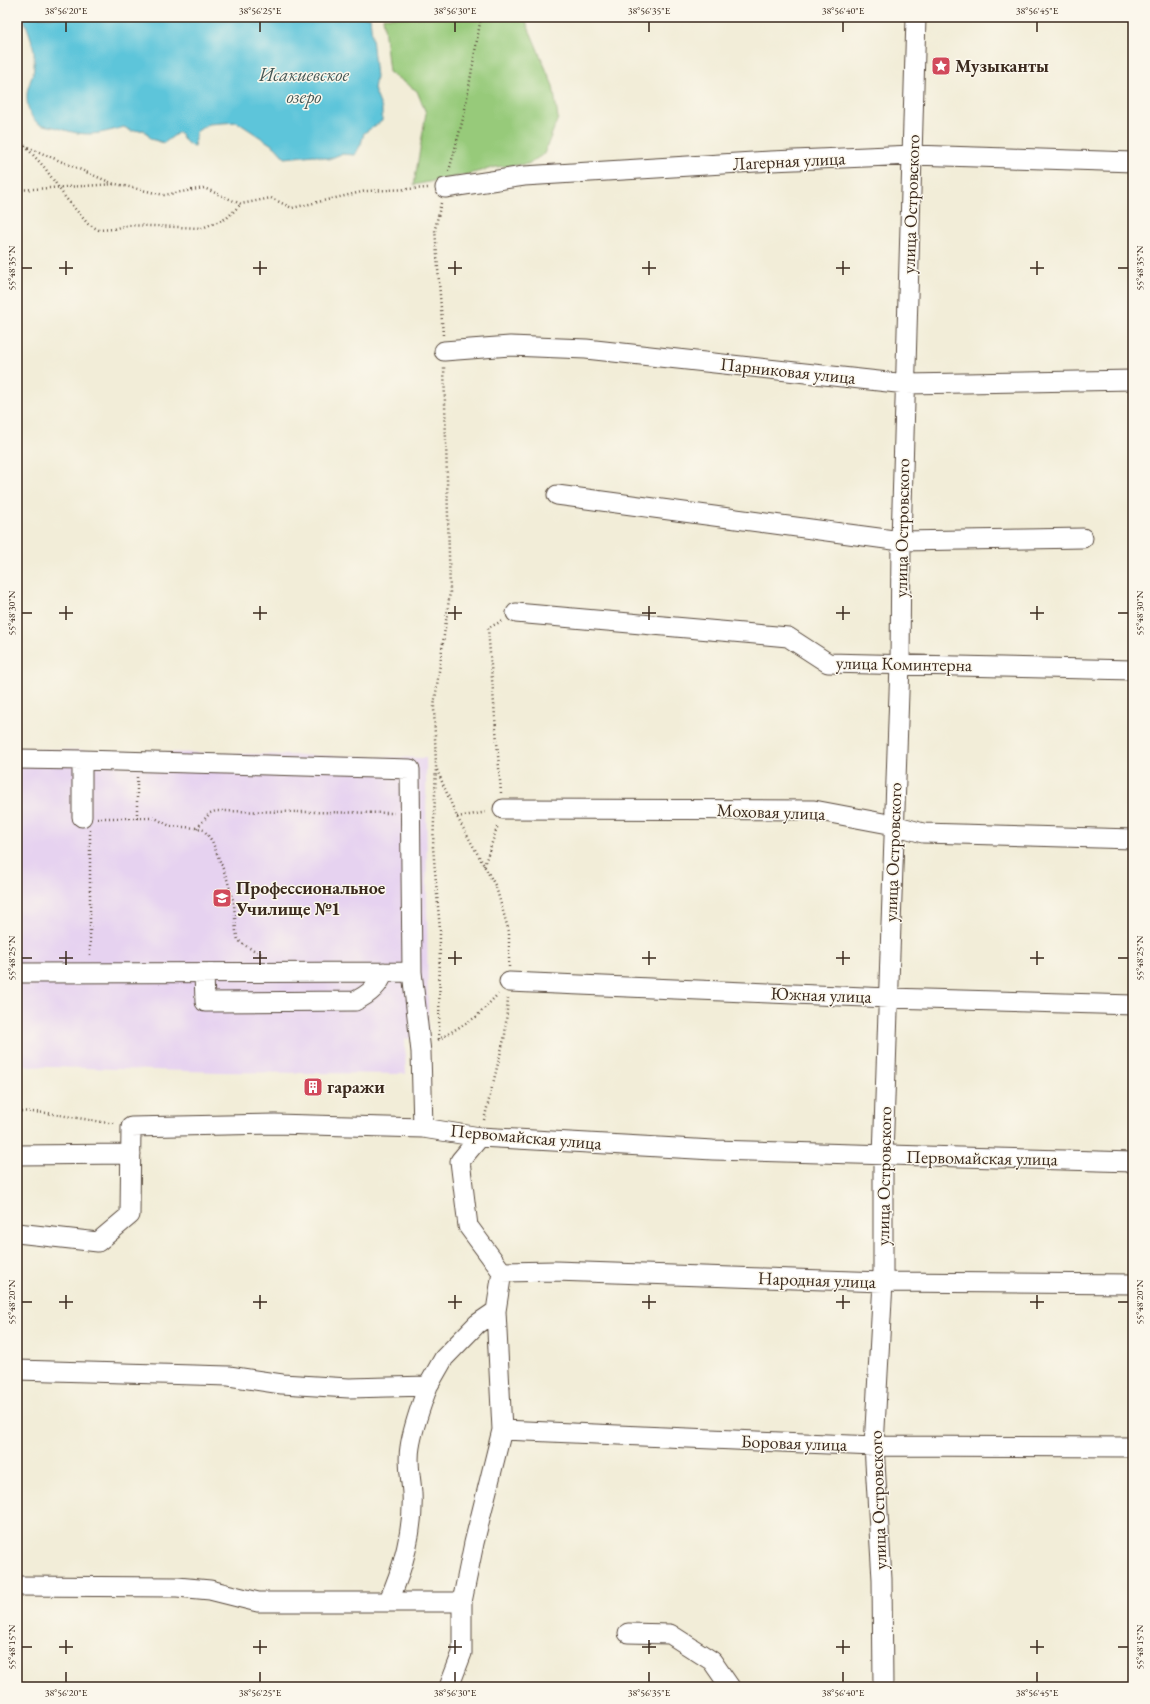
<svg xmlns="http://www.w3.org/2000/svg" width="1150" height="1704" font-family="'EB Garamond',serif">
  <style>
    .built { fill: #e6d2f0 }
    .green { fill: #97ca7a; stroke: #697a4c }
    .water { fill: #5dc5da; stroke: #4c787c }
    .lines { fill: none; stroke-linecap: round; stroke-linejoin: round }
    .minor-casing { stroke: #56473a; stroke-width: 21 }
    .path { stroke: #56473a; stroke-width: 2.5; stroke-dasharray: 1 3; stroke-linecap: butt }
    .minor { stroke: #fff; stroke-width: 19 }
    .ticks { fill: none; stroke: #3b2a1e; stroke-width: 1.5 }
    .labels { text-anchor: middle; stroke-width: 3; stroke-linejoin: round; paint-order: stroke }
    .poi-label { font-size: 18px; font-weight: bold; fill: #3b2a1e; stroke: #fbf7ec; text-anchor: start }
    .street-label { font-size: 18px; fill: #3b2a1e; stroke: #fbf7ec }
    .water-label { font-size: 19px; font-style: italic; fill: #455856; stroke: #fbf7ec }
    .neatline { fill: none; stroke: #3b2a1e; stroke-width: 1.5 }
    .ticks-label { font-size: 10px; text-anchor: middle; fill: #3b2a1e }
  </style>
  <rect width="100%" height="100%" fill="#fbf7ec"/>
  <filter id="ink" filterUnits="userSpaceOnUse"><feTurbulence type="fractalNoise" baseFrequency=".025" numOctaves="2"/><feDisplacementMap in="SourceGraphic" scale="8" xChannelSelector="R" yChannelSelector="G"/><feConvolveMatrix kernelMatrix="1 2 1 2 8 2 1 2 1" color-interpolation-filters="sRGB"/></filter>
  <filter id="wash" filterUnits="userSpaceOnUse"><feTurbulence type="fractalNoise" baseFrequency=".012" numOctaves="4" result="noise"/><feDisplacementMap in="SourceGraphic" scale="16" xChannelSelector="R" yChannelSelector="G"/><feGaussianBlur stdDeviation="0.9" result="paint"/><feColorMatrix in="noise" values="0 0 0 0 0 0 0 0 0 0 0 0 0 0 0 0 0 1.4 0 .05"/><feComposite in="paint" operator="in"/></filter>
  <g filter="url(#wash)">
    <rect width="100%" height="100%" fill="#f2edd8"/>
    <path class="built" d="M17,749L426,758L428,1037L405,1039L406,1074L220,1072L17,1066Z"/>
    <path class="green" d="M383,17H524L553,86L558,118L544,154L528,164L496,167L469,174L414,185L426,113L417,91L389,72Z"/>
    <path class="water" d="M23,17H370L376,77L374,89L382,109V121L364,133L361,144L355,155L341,154L329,159L314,155L285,158L275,147L237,122L208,124L196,132L194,147L187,143L179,132L164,143L151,139L144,130L131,131L124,127C95,135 87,137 58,128C52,126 45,126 40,124C28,119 25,99 28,88C30,81 34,73 34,65C36,48 29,32 23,17Z"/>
  </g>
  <g filter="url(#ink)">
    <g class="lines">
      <defs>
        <path id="minor" d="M445,188L524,176L771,161L913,155L1133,162
          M444,351L510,346L586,349L906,384L1133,380
          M557,495L901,541L1083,538
          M516,613L788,637L828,663L1133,670
          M17,759L82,760
          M503,809L814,810L894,825L923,833L1133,839
          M82,817V760L410,769L412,972L421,1052L423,1128
          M17,973L412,972
          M204,973L205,1002L355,1001C368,995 379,986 384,972
          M509,982L889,998L1133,1005
          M17,1155L131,1154
          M17,1233L98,1242L130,1215L131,1127L275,1124L423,1128L480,1137L713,1150L1133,1162
          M502,1272L555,1271L883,1282L1133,1284
          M17,1370L229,1376L282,1384L349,1388L428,1386L444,1358L477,1324L496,1311
          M502,1430L874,1446L1133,1447
          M17,1586L177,1587L210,1590L258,1602H462
          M388,1602C403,1570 414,1528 412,1493C411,1477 407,1463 410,1447C413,1426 421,1406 428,1386
          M628,1633L670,1634L712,1661L730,1687
          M449,1687L462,1653V1602L474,1543L502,1430L496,1311L502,1272L468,1226L460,1161L480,1137
          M883,1687L882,1579L874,1446L883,1282V1156L900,664L901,541L916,17"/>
      </defs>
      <use href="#minor" class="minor-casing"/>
      <path class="path" d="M17,136L25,146L114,184
        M25,146L45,168L65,197L88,224L99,230L113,229L127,225L202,228L227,218L241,204
        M449,171L464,115L481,17
        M17,190L116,184L164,195L204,188L241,204L271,198L292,208L366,191L429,188
        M441,203L435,229L443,335
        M437,770L457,817L496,887L509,932V967
        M137,777V818
        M501,793L488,628L502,621
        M457,817L488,812
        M97,818H155L170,826L197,828L204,830L212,841L227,879L234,904L236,932L238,940L246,946L263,955
        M197,828L210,813L216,811L394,813
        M90,830V957
        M484,866L498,825
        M439,1039L440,930L433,847L436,767L434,707L450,592L444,366
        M438,1040L476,1017L498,994
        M17,1111L47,1113L115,1124
        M484,1120L505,1035L508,998
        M1125,1687L1133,1684"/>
      <use href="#minor" class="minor"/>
    </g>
  </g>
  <path class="ticks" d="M66,22V32M260,22V32M455,22V32M649,22V32M843,22V32M1037,22V32M66,261V275M260,261V275M455,261V275M649,261V275M843,261V275M1037,261V275M22,268H32M59,268H73M253,268H267M448,268H462M642,268H656M836,268H850M1030,268H1044M1118,268H1128M66,606V620M260,606V620M455,606V620M649,606V620M843,606V620M1037,606V620M22,613H32M59,613H73M253,613H267M448,613H462M642,613H656M836,613H850M1030,613H1044M1118,613H1128M66,951V965M260,951V965M455,951V965M649,951V965M843,951V965M1037,951V965M22,958H32M59,958H73M253,958H267M448,958H462M642,958H656M836,958H850M1030,958H1044M1118,958H1128M66,1295V1309M260,1295V1309M455,1295V1309M649,1295V1309M843,1295V1309M1037,1295V1309M22,1302H32M59,1302H73M253,1302H267M448,1302H462M642,1302H656M836,1302H850M1030,1302H1044M1118,1302H1128M66,1640V1654M260,1640V1654M455,1640V1654M649,1640V1654M843,1640V1654M1037,1640V1654M22,1647H32M59,1647H73M253,1647H267M448,1647H462M642,1647H656M836,1647H850M1030,1647H1044M1118,1647H1128M66,1672V1682M260,1672V1682M455,1672V1682M649,1672V1682M843,1672V1682M1037,1672V1682"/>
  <defs>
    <symbol id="sight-square" viewBox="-11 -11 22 22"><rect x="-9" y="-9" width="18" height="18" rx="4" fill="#d1495b" stroke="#fbf7ec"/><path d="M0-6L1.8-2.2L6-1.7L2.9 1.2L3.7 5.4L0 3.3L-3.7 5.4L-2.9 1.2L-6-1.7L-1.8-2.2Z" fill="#fff"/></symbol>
    <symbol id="university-square" viewBox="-11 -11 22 22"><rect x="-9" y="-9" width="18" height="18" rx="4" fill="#d1495b" stroke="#fbf7ec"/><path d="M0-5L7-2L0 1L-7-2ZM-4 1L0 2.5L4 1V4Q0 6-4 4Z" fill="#fff"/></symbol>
    <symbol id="building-square" viewBox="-11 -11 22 22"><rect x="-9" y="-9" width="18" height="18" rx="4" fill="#d1495b" stroke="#fbf7ec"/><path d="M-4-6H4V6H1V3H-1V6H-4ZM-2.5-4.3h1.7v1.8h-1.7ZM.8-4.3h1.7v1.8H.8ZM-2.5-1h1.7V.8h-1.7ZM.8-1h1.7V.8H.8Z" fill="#fff"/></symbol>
  </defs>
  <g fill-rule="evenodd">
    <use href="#sight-square" x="930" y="55" width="22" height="22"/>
    <use href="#university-square" x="211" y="887" width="22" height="22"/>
    <use href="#building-square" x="302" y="1076" width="22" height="22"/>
  </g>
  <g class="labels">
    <g class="poi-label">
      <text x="955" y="72">Музыканты</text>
      <text x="236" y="894">Профессиональное<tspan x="236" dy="21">Училище №1</tspan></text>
      <text x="327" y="1093">гаражи</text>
    </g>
    <g class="street-label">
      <text transform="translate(789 161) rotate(-3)" y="6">Лагерная улица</text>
      <text transform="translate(911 204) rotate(-88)" y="6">улица Островского</text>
      <text transform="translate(788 371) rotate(6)" y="6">Парниковая улица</text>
      <text transform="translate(902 528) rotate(-89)" y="6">улица Островского</text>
      <text transform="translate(904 664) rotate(1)" y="6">улица Коминтерна</text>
      <text transform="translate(771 812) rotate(2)" y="6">Моховая улица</text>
      <text transform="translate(893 852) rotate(-88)" y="6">улица Островского</text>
      <text transform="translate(821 995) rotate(2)" y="6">Южная улица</text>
      <text transform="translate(526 1137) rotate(5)" y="6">Первомайская улица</text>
      <text transform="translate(982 1158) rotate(1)" y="6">Первомайская улица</text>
      <text transform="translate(884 1176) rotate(-89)" y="6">улица Островского</text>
      <text transform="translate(817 1280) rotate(2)" y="6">Народная улица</text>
      <text transform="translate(794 1443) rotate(2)" y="6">Боровая улица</text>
      <text transform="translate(878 1500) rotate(-92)" y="6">улица Островского</text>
    </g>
    <g class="water-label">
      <text x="304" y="81">Исакиевское<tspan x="304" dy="22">озеро</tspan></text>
    </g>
  </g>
  <rect width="1150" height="1704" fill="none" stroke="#fbf7ec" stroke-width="44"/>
  <rect x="22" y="22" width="1106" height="1660" class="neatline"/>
  <g class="ticks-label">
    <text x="66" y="14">38°56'20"E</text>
    <text x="260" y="14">38°56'25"E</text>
    <text x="455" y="14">38°56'30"E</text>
    <text x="649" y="14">38°56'35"E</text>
    <text x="843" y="14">38°56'40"E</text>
    <text x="1037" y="14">38°56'45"E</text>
    <text transform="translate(11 268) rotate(-90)" y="4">55°48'35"N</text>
    <text transform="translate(1139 268) rotate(-90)" y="4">55°48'35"N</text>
    <text transform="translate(11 613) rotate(-90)" y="4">55°48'30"N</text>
    <text transform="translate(1139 613) rotate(-90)" y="4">55°48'30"N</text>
    <text transform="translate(11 958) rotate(-90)" y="4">55°48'25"N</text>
    <text transform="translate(1139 958) rotate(-90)" y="4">55°48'25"N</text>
    <text transform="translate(11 1302) rotate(-90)" y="4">55°48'20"N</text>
    <text transform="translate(1139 1302) rotate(-90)" y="4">55°48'20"N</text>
    <text transform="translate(11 1647) rotate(-90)" y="4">55°48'15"N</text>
    <text transform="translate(1139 1647) rotate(-90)" y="4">55°48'15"N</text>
    <text x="66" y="1696">38°56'20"E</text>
    <text x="260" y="1696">38°56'25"E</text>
    <text x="455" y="1696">38°56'30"E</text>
    <text x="649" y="1696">38°56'35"E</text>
    <text x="843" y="1696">38°56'40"E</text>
    <text x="1037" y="1696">38°56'45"E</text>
  </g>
</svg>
